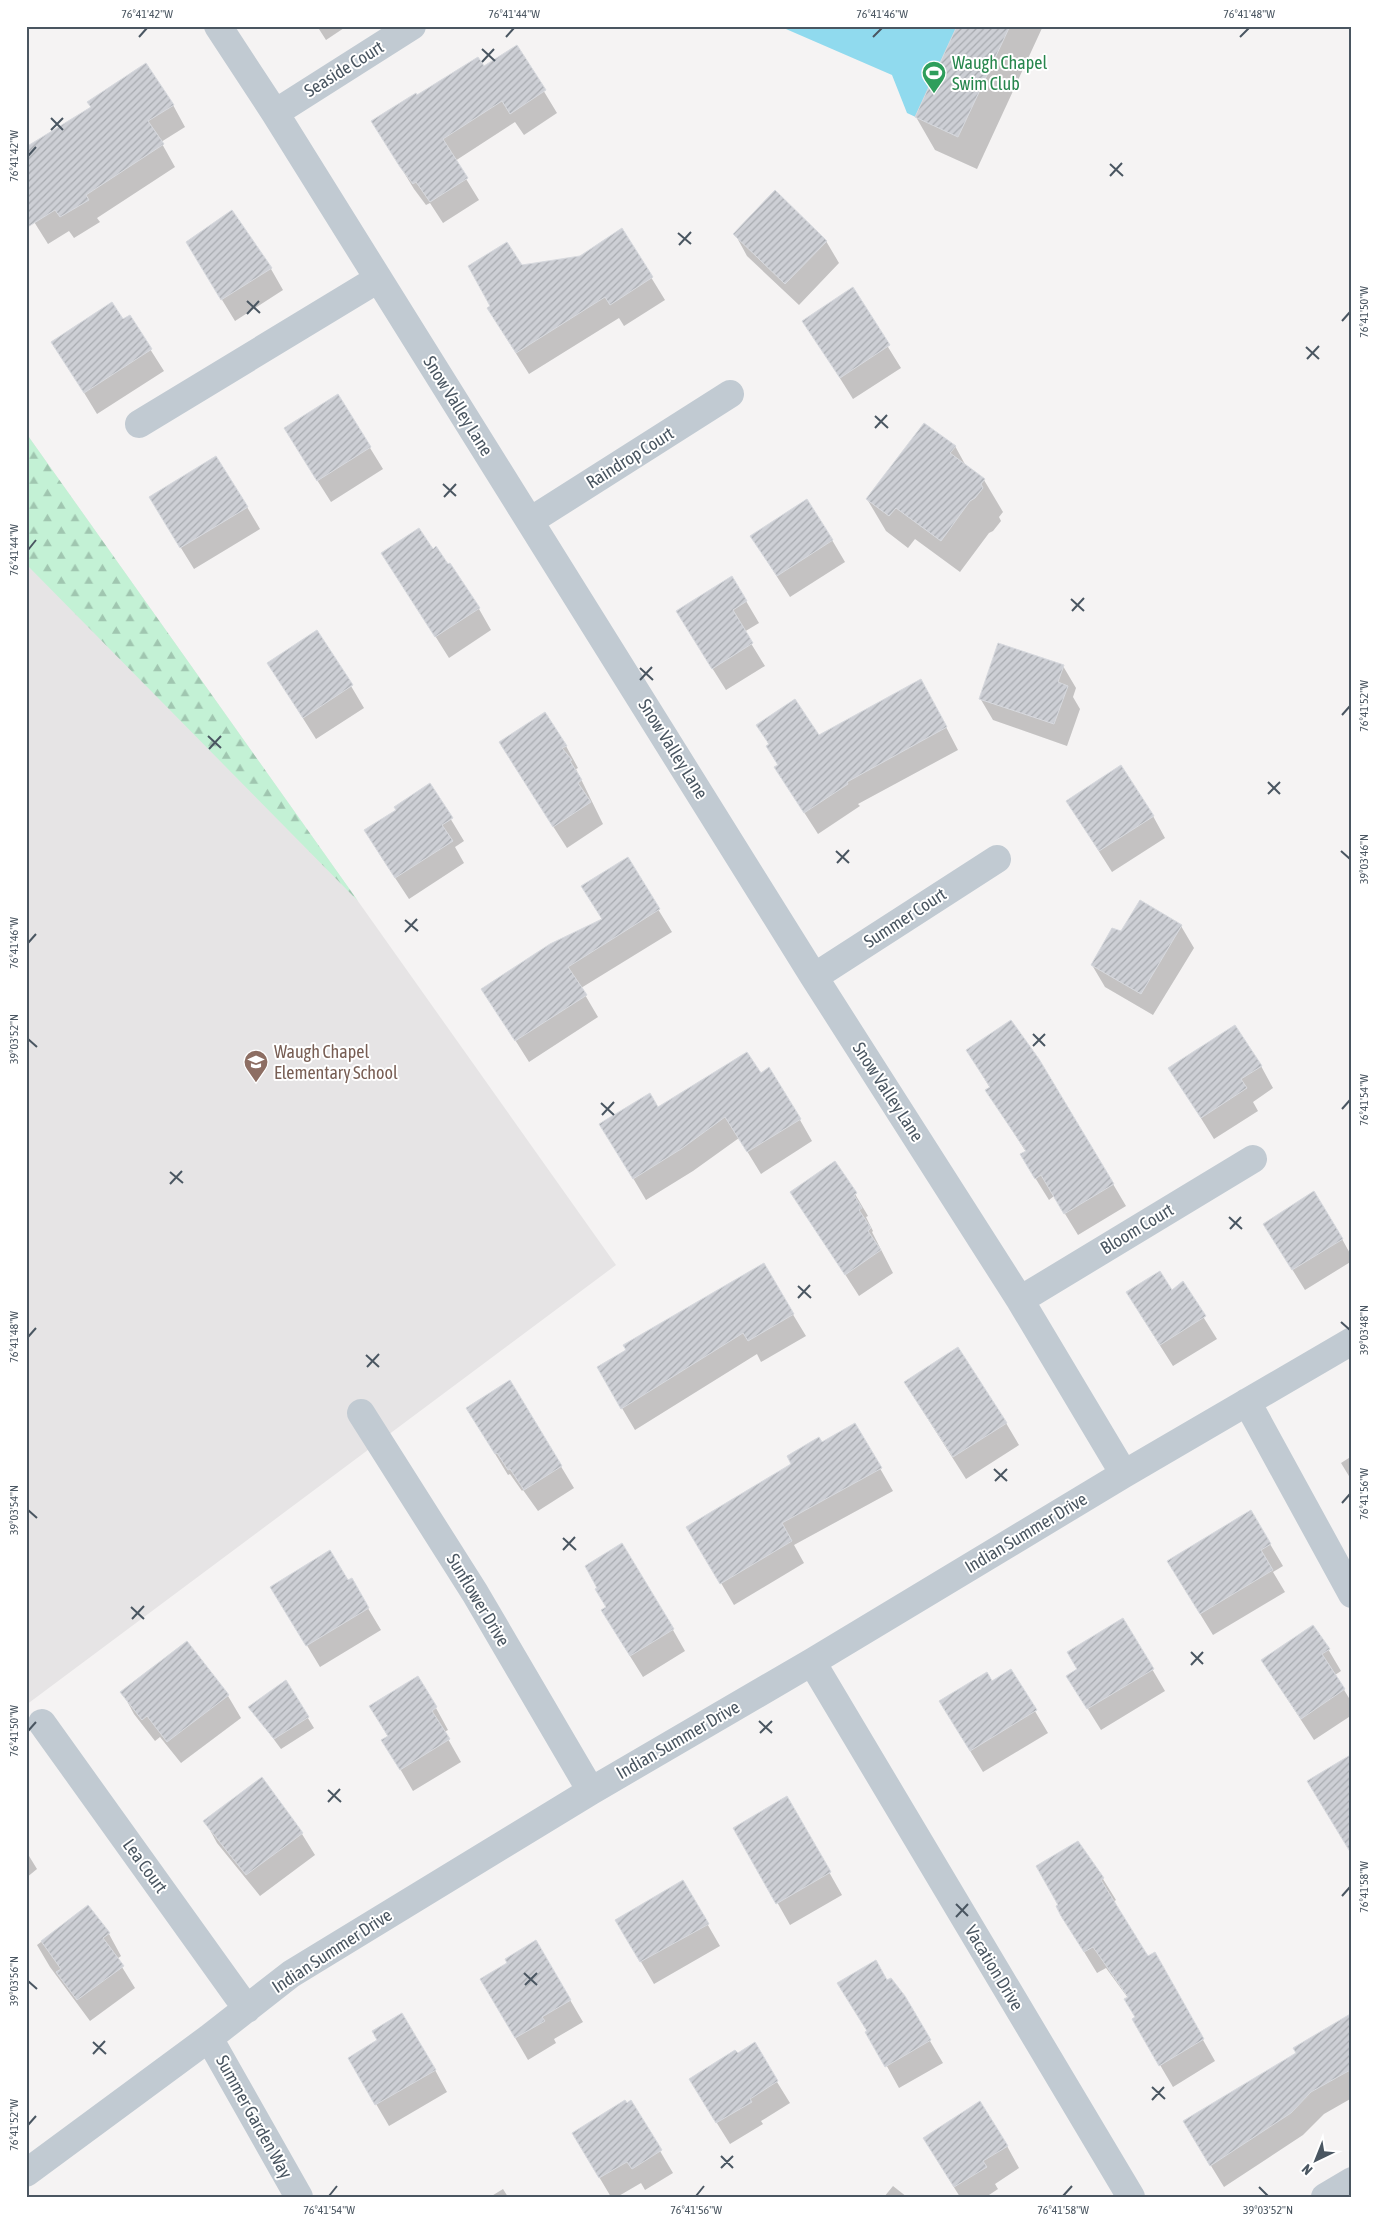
<svg xmlns="http://www.w3.org/2000/svg" width="1378" height="2223" font-family="'Asap Condensed',sans-serif">
  <style>
    .education { fill: #e6e4e5 }
    .forest { fill: url(#forest-firs) }
    .water { fill: #90daee }
    .shadow { fill: #0003 }
    .building { fill: url(#building-hatch); stroke: #d7d9de }
    .lines { fill: none; stroke-linecap: round; stroke-linejoin: round }
    .minor { stroke: #c1cad2; stroke-width: 28 }
    .ticks { fill: none; stroke: #4a5661; stroke-width: 2 }
    .labels { text-anchor: middle; stroke-width: 4; stroke-linejoin: round; paint-order: stroke }
    .leisure-label { font-size: 18px; fill: #27864d; stroke: #fff; text-anchor: start }
    .street-label { font-size: 18px; fill: #4a5661; stroke: #fff }
    .education-label { font-size: 18px; fill: #785e54; stroke: #fff; text-anchor: start }
    .neatline { fill: none; stroke: #4a5661; stroke-width: 2 }
    .ticks-label { font-size: 12px; text-anchor: middle; fill: #4a5661 }
  </style>
  <defs>
    <pattern id="forest-firs" width="22" height="20" patternUnits="userSpaceOnUse" patternTransform="scale(1.25)"><rect width="22" height="20" fill="#c3f1d5"/><path d="M5 1l3.5 6h-7zM16 11l3.5 6h-7z" fill="#a0c6b0"/></pattern>
    <pattern id="building-hatch" width="6" height="6" patternUnits="userSpaceOnUse" patternTransform="scale(1.25)"><rect width="6" height="6" fill="#cdcfd5"/><path d="M-1 1l2-2M0 6l6-6M5 7l2-2" fill="none" stroke="#a8abb0"/></pattern>
  </defs>
  <rect width="100%" height="100%" fill="#f5f3f3"/>
  <path class="education" d="M26,433L616,1265L26,1705Z"/>
  <path class="forest" d="M26,433L358,901L26,564Z"/>
  <path class="water" d="M779,26H1001L950,133L907,113L892,75Z"/>
  <path class="shadow" d="M317,26H347L326,40Z
    M958,26H1043L977,169L935,150L916,117Z
    M517,47L557,113L524,135L515,122L455,161L479,200L443,223L430,203L426,205L414,189L373,122L417,97L484,67Z
    M173,105L185,127L161,142L175,167L97,218L100,222L74,238L69,231L48,244L31,217L92,108Z
    M622,230L665,300L624,326L619,318L529,374L488,309L522,267L580,257Z
    M735,234L826,241L839,263L799,305L747,256Z
    M200,264L271,269L283,290L235,321Z
    M852,289L901,368L853,399L804,321Z
    M129,316L164,371L97,414L53,342L123,321Z
    M338,396L383,469L331,502L298,450Z
    M955,446L966,466L984,480L1003,512L999,517L1001,521L993,531L989,533L960,572L915,539L908,548L886,531L867,499Z
    M247,507L260,529L194,569L163,519Z
    M832,540L845,562L790,597L765,558Z
    M433,550L479,609L491,630L449,658L383,553Z
    M746,601L759,623L744,632L765,666L726,690L690,633Z
    M268,663L351,686L364,708L316,739Z
    M1063,666L1076,688L1073,697L1080,709L1067,746L993,720L980,698Z
    M933,702L958,750L858,804L860,806L818,834L789,789L769,745L758,725L819,737Z
    M566,746L578,768L576,769L603,824L567,848L513,764Z
    M430,785L464,841L455,847L464,863L409,899L378,852L397,810Z
    M1067,801L1153,816L1165,838L1112,872Z
    M627,859L672,932L581,988L598,1017L529,1062L483,989L603,920Z
    M1181,926L1194,948L1153,1015L1105,987L1092,965L1122,933Z
    M967,1050L1113,1184L1126,1206L1078,1235L1054,1196L1049,1200L1034,1176L1026,1152L986,1090L990,1088Z
    M1261,1066L1273,1088L1253,1102L1258,1111L1214,1139L1170,1069Z
    M760,1074L800,1120L812,1141L761,1174L739,1138L693,1171L646,1200L614,1146L658,1109Z
    M792,1192L855,1194L868,1216L866,1217L873,1231L872,1232L893,1273L859,1296Z
    M1264,1224L1342,1239L1352,1257V1261L1305,1290Z
    M763,1265L806,1336L761,1362L757,1354L635,1430L598,1368Z
    M1182,1283L1217,1339L1173,1366L1140,1314Z
    M510,1382L574,1488L538,1511L523,1490L522,1491L510,1474L508,1475L467,1408Z
    M905,1383L1006,1423L1019,1445L966,1479Z
    M855,1425L893,1491L794,1545L804,1563L734,1605L701,1549L793,1464L822,1444Z
    M1352,1456V1481L1341,1463Z
    M1270,1544L1283,1566L1273,1572L1285,1592L1213,1635L1168,1562Z
    M351,1580L381,1630L320,1667L285,1609Z
    M673,1630L685,1651L643,1677L615,1632Z
    M187,1642L228,1696L241,1718L181,1763L160,1737L155,1741L134,1714L122,1692Z
    M1328,1649L1341,1671L1335,1675L1352,1703V1715L1314,1740L1262,1660Z
    M1152,1669L1165,1691L1101,1730L1081,1698L1079,1670Z
    M1011,1671L1048,1733L983,1772L953,1723L991,1682Z
    M285,1681L314,1728L281,1749L250,1707Z
    M436,1708L448,1730L444,1732L461,1762L413,1791L396,1762L388,1737L383,1728Z
    M787,1798L842,1895L790,1925L735,1828Z
    M205,1821L302,1834L315,1855L260,1896L217,1843Z
    M1078,1843L1103,1879L1116,1900L1113,1902L1148,1958L1154,1954L1215,2061L1173,2087L1133,2019L1136,2018L1128,1998L1106,1968L1097,1973L1062,1916Z
    M26,1851L37,1869L26,1878Z
    M683,1882L720,1946L654,1984L617,1921Z
    M88,1907L109,1934L121,1956L117,1959L135,1988L90,2021L50,1967L37,1945Z
    M536,1942L583,2022L554,2039L556,2043L528,2060L481,1979L509,1963Z
    M887,1981L904,1997L943,2063L899,2088L868,2032Z
    M1352,2015V2098L1324,2114L1303,2135L1224,2187L1197,2143L1298,2054Z
    M349,2058L435,2070L447,2092L389,2126Z
    M777,2082L790,2103L761,2121L763,2124L730,2144L703,2101Z
    M631,2102L673,2173L645,2190L641,2183L617,2197H611L586,2155Z
    M1007,2146L1019,2168L995,2184L998,2189L986,2197H960L937,2160Z
    M893,2186L907,2197H884Z
    M503,2189L508,2197H490Z"/>
  <path class="building" d="M957,26H1010L958,137L915,117Z
    M517,45L546,90L510,114L502,101L443,139L468,178L430,202L416,182L413,184L400,167L371,121L416,93L417,95L478,57L484,66Z
    M146,63L174,105L148,121L164,144L86,195L89,200L60,217L55,210L26,228V147L91,107L87,102Z
    M775,190L827,241L785,284L733,234Z
    M232,210L272,268L221,300L186,242Z
    M622,228L653,277L610,305L605,297L516,353L487,308L490,306L468,266L507,242L522,265L580,256Z
    M853,287L890,345L840,378L802,321Z
    M112,302L123,319L130,315L152,349L84,393L51,342Z
    M338,394L371,447L317,481L284,428Z
    M924,423L956,446L950,453L985,479L981,484L983,488L975,498L970,501L941,541L896,508L889,516L866,499Z
    M216,456L248,507L180,548L149,497Z
    M807,499L833,540L777,576L750,536Z
    M419,528L433,549L436,546L448,564L450,563L480,608L435,637L381,553Z
    M732,576L747,601L733,610L753,643L712,669L676,611Z
    M317,630L353,685L303,718L267,663Z
    M998,643L1064,665L1058,682L1068,686L1054,724L979,699Z
    M921,679L947,727L847,782L848,784L804,813L774,767L778,765L766,746L769,744L756,725L795,699L819,735Z
    M545,712L567,746L562,748L572,760L570,761L582,780L578,783L591,802L553,827L499,742Z
    M1121,765L1154,816L1099,851L1066,801Z
    M430,783L453,818L442,825L453,841L395,878L364,830L396,810L394,807Z
    M628,857L660,909L568,967L587,995L515,1041L481,989L550,944L602,919L581,886Z
    M1140,900L1182,925L1141,994L1091,965L1112,928L1121,931Z
    M1011,1020L1039,1059L1114,1184L1064,1214L1041,1175L1035,1179L1020,1154L1026,1151L985,1090L990,1087L966,1050Z
    M1235,1025L1262,1066L1241,1079L1247,1088L1201,1118L1168,1068Z
    M747,1052L761,1073L769,1067L801,1119L747,1152L725,1117L681,1149L633,1179L599,1124L650,1093L658,1107Z
    M835,1161L857,1193L854,1195L862,1208L859,1210L871,1228L868,1231L881,1250L845,1275L790,1192Z
    M1314,1191L1343,1239L1292,1270L1263,1224Z
    M764,1263L794,1314L748,1341L743,1333L621,1409L597,1367L626,1350L623,1345Z
    M1160,1271L1172,1290L1183,1281L1206,1316L1160,1345L1126,1292Z
    M958,1347L1007,1423L953,1457L904,1382Z
    M510,1380L562,1466L524,1490L510,1469L508,1470L497,1453L495,1454L466,1408Z
    M855,1423L882,1468L782,1523L792,1541L720,1584L686,1527L791,1464L787,1456L819,1437L822,1442Z
    M1251,1510L1271,1544L1261,1550L1273,1570L1200,1614L1167,1561Z
    M622,1543L674,1629L630,1656L601,1610L606,1607L595,1589L597,1588L585,1566Z
    M330,1550L348,1580L352,1578L369,1608L306,1646L270,1587Z
    M1123,1618L1154,1669L1087,1709L1066,1676L1077,1669L1067,1652Z
    M1313,1625L1330,1649L1322,1654L1345,1689L1301,1719L1261,1660Z
    M187,1641L229,1695L167,1742L147,1716L142,1720L120,1692Z
    M1011,1669L1037,1710L970,1751L939,1701L987,1672L992,1681Z
    M418,1676L437,1707L432,1711L450,1739L400,1770L381,1740L388,1736L369,1706Z
    M286,1680L309,1717L274,1739L248,1707Z
    M1352,1754V1855L1307,1781Z
    M262,1777L303,1833L246,1875L203,1821Z
    M787,1796L831,1872L776,1904L733,1828Z
    M1078,1841L1104,1878L1101,1880L1148,1956L1155,1952L1204,2039L1159,2066L1132,2019L1135,2017L1124,1999L1128,1997L1093,1947L1084,1952L1061,1916L1056,1906L1058,1905L1036,1866Z
    M683,1880L709,1924L640,1962L615,1920Z
    M88,1905L110,1933L103,1938L124,1966L77,2000L56,1972L61,1969L41,1941Z
    M536,1940L571,2000L542,2017L545,2021L515,2038L480,1979L507,1963L505,1959Z
    M876,1960L887,1980L891,1978L905,1996L931,2040L885,2067L865,2032L867,2031L837,1983Z
    M402,2013L436,2070L375,2105L348,2058L377,2040L372,2031Z
    M1352,2013V2069L1311,2092L1291,2113L1210,2166L1183,2121L1296,2053L1293,2048Z
    M755,2042L778,2081L750,2099L752,2102L716,2123L689,2079L735,2050L738,2053Z
    M625,2100L627,2103L631,2100L662,2150L632,2169L627,2162L599,2178L572,2133Z
    M980,2101L1008,2146L983,2161L987,2167L954,2187L923,2138Z"/>
  <g class="lines">
    <path class="minor" d="M218,26L275,113L814,977L1020,1300L1124,1474
      M275,113L412,26
      M139,424L378,279
      M530,521L730,394
      M814,977L997,859
      M1020,1300L1253,1159
      M1247,1402L1352,1594
      M361,1413L475,1593L591,1791
      M812,1662L1131,2197
      M42,1723L247,2009
      M209,2038L299,2197
      M26,2173L209,2038L291,1974L591,1791L812,1662L1124,1474L1352,1341
      M1325,2197L1352,2181"/>
  </g>
  <path class="ticks" d="M139,37L147,28M506,37L514,28M873,37L882,28M1240,37L1249,28M482,49L495,61M482,62L494,49M51,118L63,130M51,130L63,118M28,156L36,147M1110,164L1123,176M1110,176L1122,163M678,233L691,244M679,245L691,232M247,301L260,313M247,314L259,301M1342,321L1350,312M1306,347L1319,359M1307,359L1319,346M875,416L888,428M875,428L887,415M443,484L456,496M444,497L456,484M28,550L36,540M1071,599L1084,611M1072,611L1084,598M640,668L653,680M640,680L652,667M1342,715L1350,706M208,736L221,748M209,749L221,736M1268,782L1280,794M1268,794L1280,782M836,851L849,863M1341,851L1350,859M837,863L849,850M405,920L418,931M405,932L417,919M28,943L36,934M1033,1034L1045,1046M28,1039L37,1047M1033,1046L1045,1034M601,1103L614,1115M1342,1109L1350,1100M602,1115L614,1102M170,1172L183,1183M170,1184L182,1171M1229,1217L1242,1229M1230,1229L1241,1217M798,1286L811,1298M798,1298L810,1285M1341,1322L1350,1330M28,1337L36,1328M366,1355L379,1367M367,1367L379,1354M994,1469L1007,1481M995,1481L1007,1469M1342,1503L1350,1494M28,1510L37,1518M563,1538L576,1550M563,1550L575,1537M131,1607L144,1619M132,1619L144,1606M1191,1652L1203,1664M1191,1665L1203,1652M759,1721L772,1733M28,1731L36,1722M760,1733L772,1721M328,1790L341,1802M328,1802L340,1789M1342,1896L1350,1887M956,1904L968,1916M956,1917L968,1904M524,1973L537,1985M28,1981L37,1989M525,1985L537,1973M93,2042L106,2054M93,2054L105,2041M1152,2087L1165,2099M1152,2100L1164,2087M28,2125L36,2116M721,2156L733,2168M721,2168L733,2156M1259,2187L1268,2196M329,2196L337,2186M696,2196L704,2186M1063,2196L1072,2186"/>
  <defs>
    <symbol id="stadium-pin" viewBox="-11 -11 22 30"><path d="M0 17L-7.5 6A9.5 9.5 0 1 1 7.5 6Z" fill="#2e9e5b" stroke="#fff"/><path d="M0-5a6.5 5 0 1 0 0 10a6.5 5 0 1 0 0-10ZM-3.5-1.8h7v3.6h-7Z" fill="#fff"/></symbol>
    <symbol id="school-pin" viewBox="-11 -11 22 30"><path d="M0 17L-7.5 6A9.5 9.5 0 1 1 7.5 6Z" fill="#8d6e63" stroke="#fff"/><path d="M0-5L7-2L0 1L-7-2ZM-4 1L0 2.5L4 1V4Q0 6-4 4Z" fill="#fff"/></symbol>
  </defs>
  <g fill-rule="evenodd">
    <use href="#stadium-pin" x="920" y="59" width="28" height="38"/>
    <use href="#school-pin" x="242" y="1048" width="28" height="38"/>
  </g>
  <g class="labels">
    <g class="leisure-label">
      <text x="952" y="69">Waugh Chapel<tspan x="952" dy="21">Swim Club</tspan></text>
    </g>
    <g class="street-label">
      <text transform="translate(344 69) rotate(-32)" y="6">Seaside Court</text>
      <text transform="translate(458 406) rotate(58)" y="6">Snow Valley Lane</text>
      <text transform="translate(630 458) rotate(-32)" y="6">Raindrop Court</text>
      <text transform="translate(673 749) rotate(58)" y="6">Snow Valley Lane</text>
      <text transform="translate(905 918) rotate(-33)" y="6">Summer Court</text>
      <text transform="translate(888 1092) rotate(57)" y="6">Snow Valley Lane</text>
      <text transform="translate(1137 1229) rotate(-31)" y="6">Bloom Court</text>
      <text transform="translate(1026 1533) rotate(-31)" y="6">Indian Summer Drive</text>
      <text transform="translate(478 1600) rotate(59)" y="6">Sunflower Drive</text>
      <text transform="translate(678 1740) rotate(-30)" y="6">Indian Summer Drive</text>
      <text transform="translate(145 1866) rotate(54)" y="6">Lea Court</text>
      <text transform="translate(332 1951) rotate(-33)" y="6">Indian Summer Drive</text>
      <text transform="translate(994 1968) rotate(59)" y="6">Vacation Drive</text>
      <text transform="translate(254 2117) rotate(61)" y="6">Summer Garden Way</text>
    </g>
    <g class="education-label">
      <text x="274" y="1058">Waugh Chapel<tspan x="274" dy="21">Elementary School</tspan></text>
    </g>
  </g>
  <rect width="1378" height="2223" fill="none" stroke="#ffffff" stroke-width="55"/>
  <g transform="translate(1316 2160) rotate(223)" stroke="#ffffff" stroke-width="4" paint-order="stroke">
  <path d="M0-4L9 19L0 12L-9 19Z" fill="#4a5661"/>
  <text y="-8" font-size="14" font-weight="bold" text-anchor="middle" fill="#4a5661">N</text>
  </g>
  <rect x="28" y="28" width="1322" height="2168" class="neatline"/>
  <g class="ticks-label">
    <text x="147" y="18">76°41'42"W</text>
    <text x="514" y="18">76°41'44"W</text>
    <text x="882" y="18">76°41'46"W</text>
    <text x="1249" y="18">76°41'48"W</text>
    <text transform="translate(14 156) rotate(-90)" y="4">76°41'42"W</text>
    <text transform="translate(1364 312) rotate(-90)" y="4">76°41'50"W</text>
    <text transform="translate(14 550) rotate(-90)" y="4">76°41'44"W</text>
    <text transform="translate(1364 706) rotate(-90)" y="4">76°41'52"W</text>
    <text transform="translate(1364 859) rotate(-90)" y="4">39°03'46"N</text>
    <text transform="translate(14 943) rotate(-90)" y="4">76°41'46"W</text>
    <text transform="translate(14 1039) rotate(-90)" y="4">39°03'52"N</text>
    <text transform="translate(1364 1100) rotate(-90)" y="4">76°41'54"W</text>
    <text transform="translate(1364 1330) rotate(-90)" y="4">39°03'48"N</text>
    <text transform="translate(14 1337) rotate(-90)" y="4">76°41'48"W</text>
    <text transform="translate(1364 1494) rotate(-90)" y="4">76°41'56"W</text>
    <text transform="translate(14 1510) rotate(-90)" y="4">39°03'54"N</text>
    <text transform="translate(14 1731) rotate(-90)" y="4">76°41'50"W</text>
    <text transform="translate(1364 1887) rotate(-90)" y="4">76°41'58"W</text>
    <text transform="translate(14 1981) rotate(-90)" y="4">39°03'56"N</text>
    <text transform="translate(14 2125) rotate(-90)" y="4">76°41'52"W</text>
    <text x="329" y="2214">76°41'54"W</text>
    <text x="696" y="2214">76°41'56"W</text>
    <text x="1063" y="2214">76°41'58"W</text>
    <text x="1268" y="2214">39°03'52"N</text>
  </g>
</svg>
